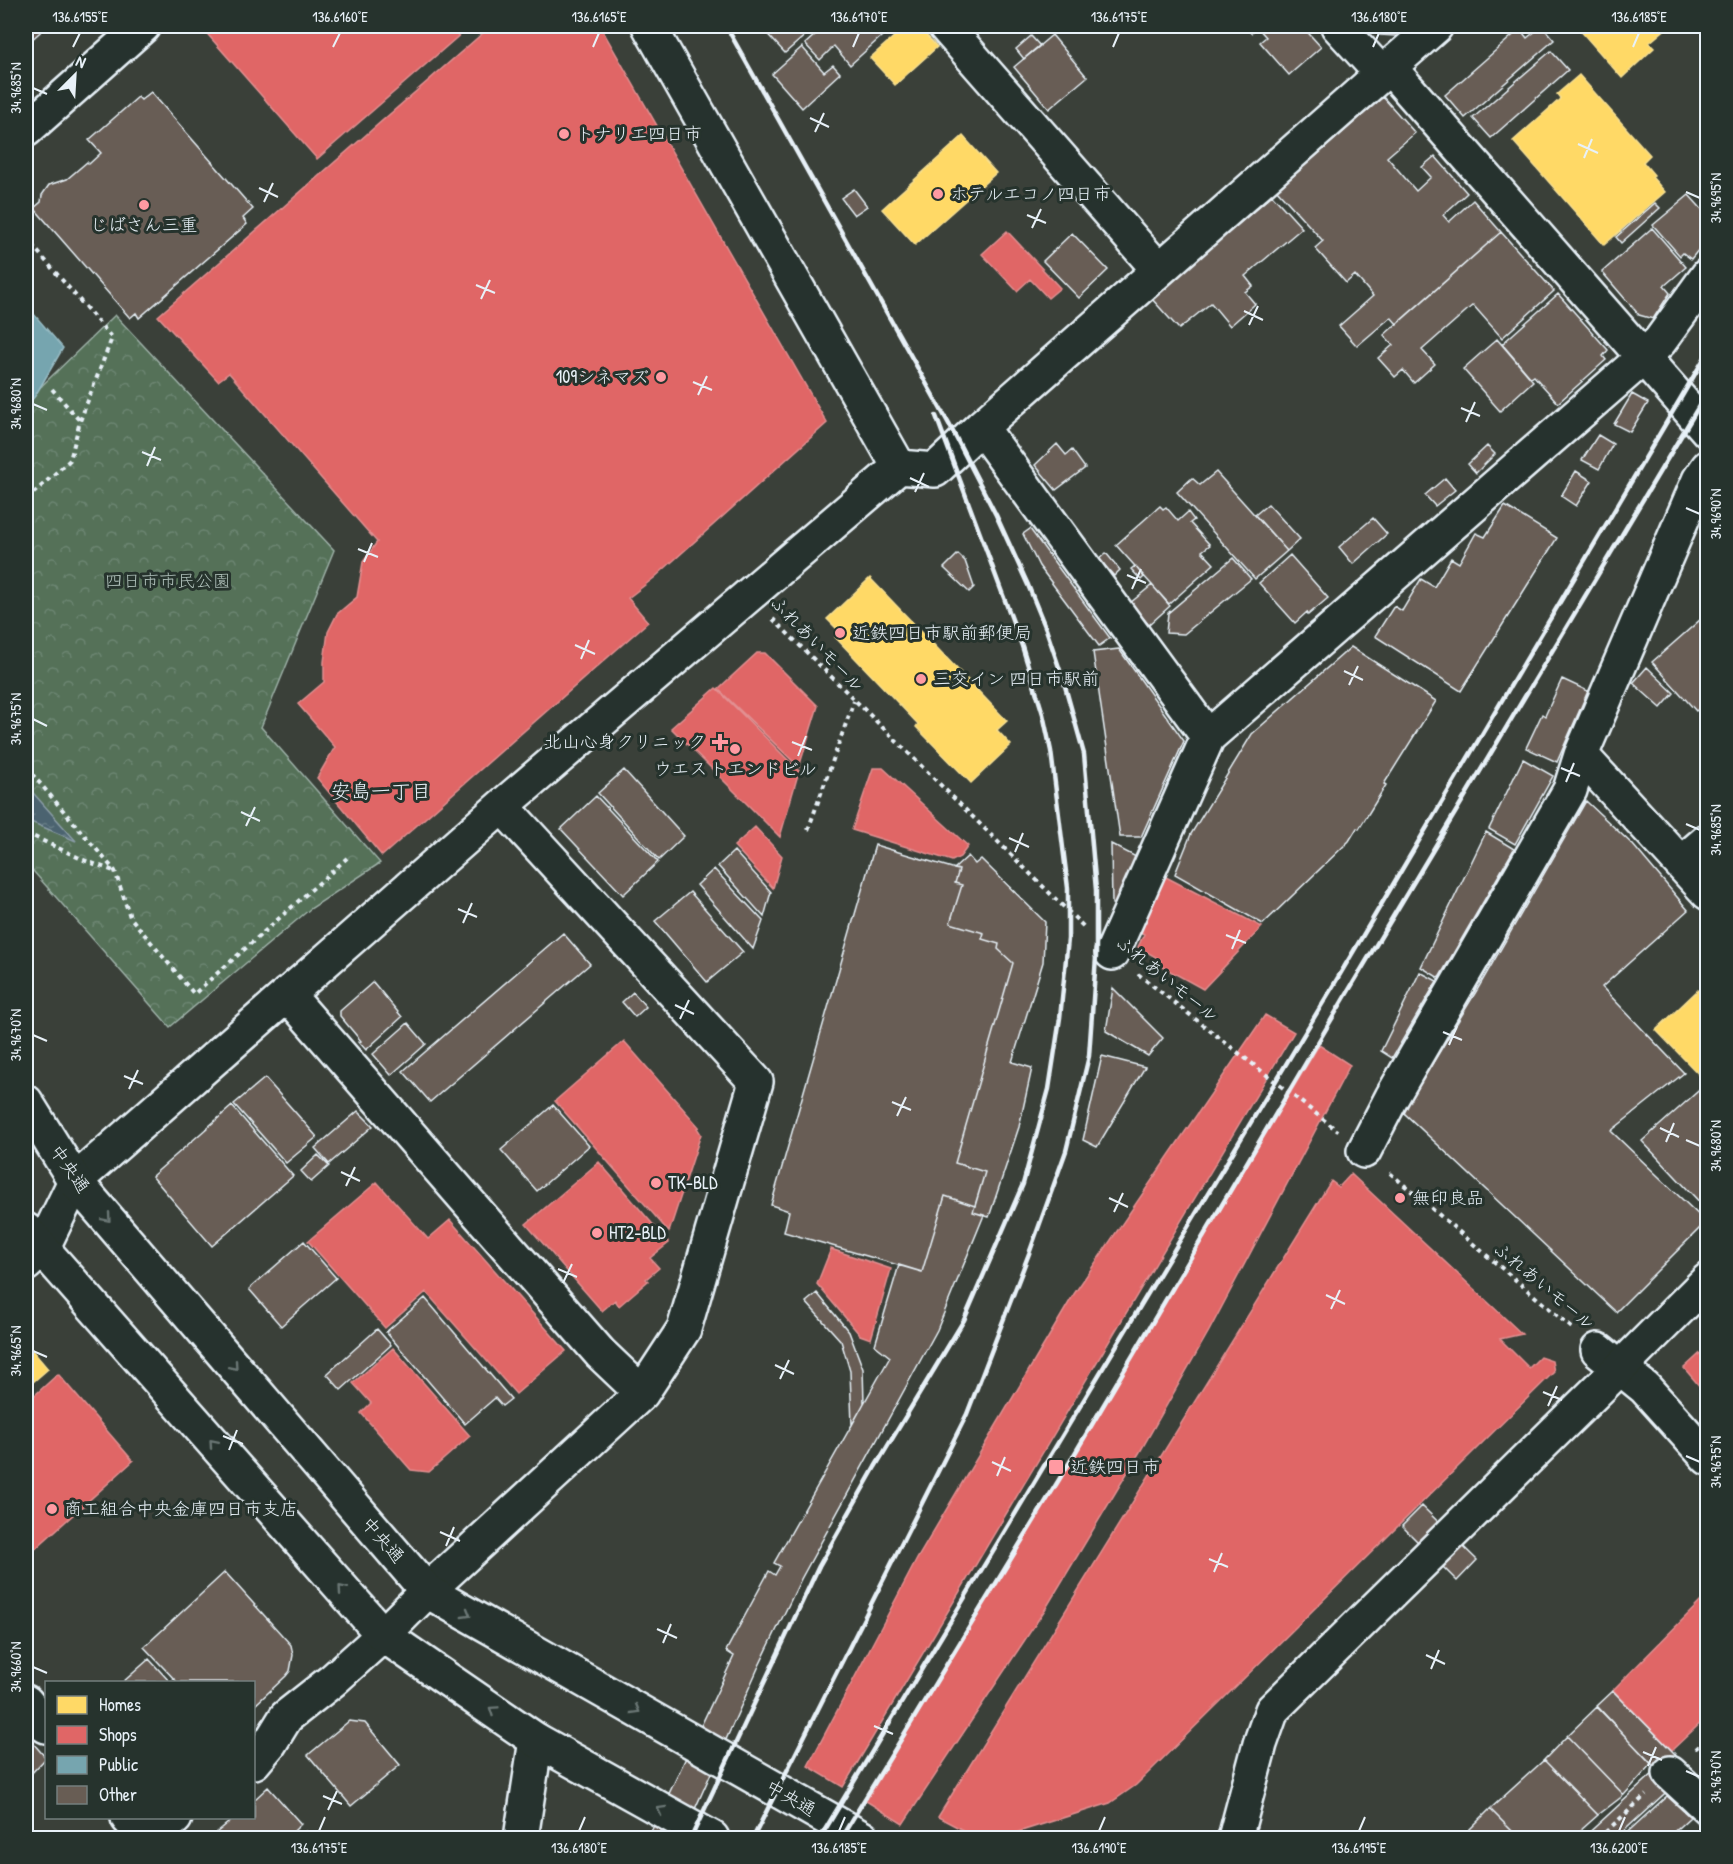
<svg xmlns="http://www.w3.org/2000/svg" width="1733" height="1864" font-family="'Patrick Hand','Klee One',sans-serif">
  <style>
    .park { fill: url(#park-crowns); stroke: #9eb1a8; stroke-width: 1.5 }
    .water { fill: url(#water-ripples); stroke: #8a9ca6; stroke-width: 1.5 }
    .homes { fill: #ffd966; stroke: #f8e092; stroke-width: 1.5 }
    .shops { fill: #e06666; stroke: #e29092; stroke-width: 1.5 }
    .public { fill: #76a5af; stroke: #98bcc5; stroke-width: 1.5 }
    .building { fill: #685d54; stroke: #e8f1f8; stroke-width: 1.5 }
    .lines { fill: none; stroke-linecap: round; stroke-linejoin: round }
    .street-casing { stroke: #e8f1f8; stroke-width: 38 }
    .secondary-casing { stroke: #e8f1f8; stroke-width: 38 }
    .path { stroke: #e8f1f8; stroke-width: 4; stroke-dasharray: 4.5 4.5; stroke-linecap: butt }
    .street { stroke: #26332d; stroke-width: 33 }
    .secondary { stroke: #26332d; stroke-width: 33 }
    .rail { stroke: #e8f1f8; stroke-width: 4.5 }
    .oneway { stroke: #6a7674 }
    .ticks { fill: none; stroke: #e8f1f8; stroke-width: 2 }
    .poi-dot { fill: #ff9aa2; stroke: #26332d; stroke-width: 2 }
    .labels { text-anchor: middle; stroke-width: 6; stroke-linejoin: round; paint-order: stroke }
    .poi-label { font-size: 18px; fill: #e8f1f8; stroke: #26332d; text-anchor: start }
    .park-label { font-size: 18px; fill: #adbeb8; stroke: #26332d }
    .street-label { font-size: 18px; fill: #e8f1f8; stroke: #26332d }
    .neighbourhood-label { font-size: 20px; fill: #e8f1f8; stroke: #26332d }
    .neatline { fill: none; stroke: #e8f1f8; stroke-width: 2 }
    .ticks-label { font-size: 15px; text-anchor: middle; fill: #e8f1f8 }
  </style>
  <defs>
    <pattern id="park-crowns" width="20" height="18" patternUnits="userSpaceOnUse" patternTransform="scale(1.5)"><rect width="20" height="18" fill="#547159"/><path d="M2 6a3 3 0 1 1 6 0M12 15a3 3 0 1 1 6 0" fill="none" stroke="#6d8672"/></pattern>
    <pattern id="water-ripples" width="26" height="14" patternUnits="userSpaceOnUse" patternTransform="scale(1.5)"><rect width="26" height="14" fill="#4c6470"/><path d="M2 4q2-2 4 0t4 0M15 11q2-2 4 0t4 0" fill="none" stroke="#667b85"/></pattern>
  </defs>
  <rect width="100%" height="100%" fill="#3a4039"/>
  <filter id="ink" filterUnits="userSpaceOnUse"><feTurbulence type="fractalNoise" baseFrequency=".0167" numOctaves="2"/><feDisplacementMap in="SourceGraphic" scale="12" xChannelSelector="R" yChannelSelector="G"/><feConvolveMatrix kernelMatrix="1 2 1 2 8 2 1 2 1" color-interpolation-filters="sRGB"/></filter>
  <g filter="url(#ink)">
    <path class="park" d="M115,315L334,550L261,727L380,863L310,909L170,1027L26,863V401Z"/>
    <path class="water" d="M26,785L76,841L26,820Z"/>
    <path class="homes" d="M906,26H918L937,47L895,85L870,58Z
      M1581,26H1669L1649,43L1654,48L1622,78L1578,28Z
      M1579,75L1650,155L1643,162L1654,175L1652,177L1665,192L1604,245L1513,141L1559,100L1560,98L1557,94Z
      M963,136L996,173L915,245L882,209Z
      M870,578L1007,721L997,730L1011,745L971,783L916,727L918,724L835,637L840,632L827,619Z
      M1698,990L1708,1000V1084L1656,1030Z
      M26,1343L48,1369L26,1388Z"/>
    <path class="shops" d="M207,26H470L317,159L203,29Z
      M491,26H600L827,423L654,578L628,598L648,622L382,856L317,778L335,747L298,704L324,682V662L328,632L337,614L357,597L363,562L377,542L229,373L218,381L158,316Z
      M1007,231L1060,288L1048,298L1030,279L1017,291L982,254Z
      M757,653H765L818,706L799,767L718,689Z
      M716,688L799,771L780,837L671,728Z
      M873,768H883L968,846L960,857L952,861L852,830Z
      M755,827L782,856L773,888L734,846Z
      M1164,876L1262,927L1203,989L1159,965L1161,960L1138,947L1144,934L1137,930Z
      M1265,1015L1294,1032L843,1787L808,1766L917,1559L1074,1294Z
      M624,1041L699,1127L697,1128L701,1134L669,1232L555,1101Z
      M1319,1045L1350,1065L1209,1331L1141,1450L1046,1608L903,1824L866,1801Z
      M599,1162L669,1243L650,1258L659,1268L646,1279L648,1281L619,1306L615,1300L602,1311L526,1224Z
      M1351,1174L1522,1334L1500,1339L1529,1368L1540,1357L1552,1361L1554,1372L1136,1785L1110,1803L999,1838H978L938,1817L1331,1181L1339,1187Z
      M377,1182L428,1239L450,1220L566,1351L516,1394L426,1292L385,1328L308,1241Z
      M831,1249L891,1269L871,1339L860,1335L817,1284Z
      M1707,1347H1708V1396L1684,1368Z
      M393,1348L470,1436L429,1472L411,1470L361,1413L371,1403L353,1383Z
      M58,1374L133,1461L26,1557V1403Z
      M1708,1594V1716L1672,1750L1613,1690Z"/>
    <path class="public" d="M26,305L63,348L35,396L26,407Z"/>
    <path class="building" d="M26,26H47L29,42L26,38Z
      M760,26H816L785,53Z
      M825,26H872L882,36L850,65L834,46L820,60L805,44Z
      M872,26H886L878,32Z
      M1244,26H1302L1321,47L1289,75L1260,42L1266,37L1258,28L1251,33Z
      M1372,26H1408L1397,36L1380,35Z
      M1542,26L1554,40L1465,118L1445,95L1520,29L1527,38Z
      M1052,35L1087,77L1049,109L1014,67Z
      M1031,36L1040,46L1024,59L1016,49Z
      M802,47L824,72L833,65L840,73L802,108L772,74Z
      M1551,51L1568,70L1491,138L1473,118Z
      M151,92L253,209L243,218L247,224L139,318L136,313L130,318L34,208L41,202L42,195L49,185L67,179L87,162L89,164L101,153L89,140L138,97L141,100Z
      M1383,97L1415,133L1387,157L1416,191L1431,177L1422,167L1435,156L1467,193L1443,215L1449,222L1473,200L1501,232L1397,324L1391,317L1357,346L1339,326L1373,296L1355,275L1346,283L1315,248L1323,241L1277,190Z
      M854,189L867,206L854,215L841,198Z
      M1272,195L1302,228L1245,276L1253,286L1245,292L1255,304L1230,326L1211,303L1179,329L1152,299Z
      M1689,195L1708,216V238L1691,259L1683,253L1680,256L1653,225Z
      M1655,203L1660,208L1621,243L1616,237Z
      M1652,228L1686,267L1664,286L1670,293L1653,319L1639,315L1602,272Z
      M1501,232L1554,291L1502,338L1473,305L1422,350L1435,364L1414,383L1403,370L1395,377L1378,358L1393,345L1384,335Z
      M1072,233L1108,270L1079,298L1043,261Z
      M1558,294L1608,350L1603,356L1606,360L1558,403L1534,376L1531,378L1502,344Z
      M1497,339L1533,381L1500,411L1463,369Z
      M1632,394L1648,403L1630,432L1614,424Z
      M1598,435L1613,444L1599,469L1582,460Z
      M1057,444L1066,455L1072,450L1085,468L1056,490L1035,465Z
      M1487,446L1495,454L1476,473L1468,464Z
      M1576,471L1592,481L1576,506L1561,496Z
      M1216,472L1287,551L1255,579L1177,492L1192,478L1200,485Z
      M1445,478L1455,490L1435,506L1425,495Z
      M1268,504L1300,539L1287,551L1255,515Z
      M1160,506L1163,509L1166,507L1178,521L1188,512L1194,520L1190,523L1210,545L1202,551L1214,564L1169,604L1116,545Z
      M1505,506L1557,538L1461,691L1375,636L1394,606L1402,611L1421,579L1434,587L1451,558L1459,563L1476,533L1485,537Z
      M1373,518L1387,534L1353,564L1339,547Z
      M1030,529L1110,638L1099,646L1039,566L1023,534Z
      M1106,553L1120,570L1114,576L1099,559Z
      M958,554L965,561L974,587L969,592L944,568Z
      M1290,555L1328,598L1308,615L1307,612L1295,623L1259,583Z
      M1233,558L1251,579L1184,634L1166,633L1168,613Z
      M1135,566L1144,577L1141,580L1131,569Z
      M1152,585L1170,606L1149,625L1130,603Z
      M1708,613V701L1696,711L1652,662Z
      M1351,647L1436,701L1384,784L1386,785L1359,829L1357,828L1349,841L1263,924L1175,874L1191,834L1252,734Z
      M1119,649L1184,741L1141,837H1120L1093,652Z
      M1647,667L1674,693L1661,708L1633,683Z
      M1562,679L1588,691L1557,762L1526,748L1542,714L1545,716Z
      M1708,707V720L1701,712Z
      M1523,759L1553,776L1515,844L1489,829Z
      M624,770L684,836L659,860L598,793Z
      M596,796L658,862L623,895L561,829Z
      M1586,801L1633,845L1688,910L1602,987L1684,1073L1611,1131L1706,1222L1616,1312L1403,1112L1477,990Z
      M1486,832L1514,849L1439,978L1421,967Z
      M1111,844L1140,859L1119,906L1112,904Z
      M875,845L959,870L955,883L962,885L950,923L984,933L982,939L999,944L998,949L1013,963L955,1163L985,1172L975,1206L945,1196L922,1272L784,1232L789,1211L771,1205Z
      M734,851L771,892L764,917L718,866Z
      M968,856L975,864L981,859L1045,922L1043,962L1012,1062L1032,1068L1019,1127L989,1217L973,1212L985,1172L955,1163L1013,963L998,949L999,944L982,939L984,933L950,923L962,885L955,883L959,870L954,869Z
      M714,869L763,921L753,949L697,885Z
      M690,892L743,952L707,982L655,921Z
      M563,933L590,964L430,1102L403,1071Z
      M1420,972L1437,981L1392,1058L1381,1051Z
      M373,982L402,1017L366,1050L359,1042L361,1041L340,1016V1011Z
      M1113,988L1163,1038L1148,1056L1106,1031Z
      M633,992L646,1007L635,1017L622,1002Z
      M408,1023L426,1044L391,1075L373,1054Z
      M1102,1056L1145,1067L1097,1147L1083,1140Z
      M265,1078L317,1137L286,1163L234,1104Z
      M1705,1085L1708,1088V1211L1642,1141Z
      M553,1105L589,1146L537,1191L501,1150Z
      M232,1106L293,1176L212,1246L152,1176Z
      M358,1111L373,1126L329,1164L315,1148Z
      M318,1155L329,1166L311,1182L301,1171Z
      M945,1196L975,1206L973,1212L984,1215L937,1330L801,1579L758,1668L682,1838H648L734,1656L726,1651L769,1571L775,1575L780,1566L774,1563L890,1357L875,1345L899,1265L922,1272Z
      M304,1241L336,1278L281,1326L249,1289Z
      M817,1293L849,1332L863,1369L864,1403L852,1425L850,1371L841,1341L806,1302Z
      M425,1298L511,1399L502,1406L495,1398L465,1424L386,1332Z
      M377,1329L391,1345L341,1390L327,1374Z
      M1422,1506L1477,1560L1457,1581L1402,1526Z
      M225,1572L291,1645L293,1655L290,1671L286,1676L254,1706V1682H177L144,1647Z
      M149,1659L170,1682H123Z
      M1613,1691L1675,1754L1687,1773L1616,1838H1583L1657,1770L1597,1706Z
      M1597,1707L1652,1764L1624,1795L1567,1736Z
      M349,1721L365,1723L400,1765L351,1806L308,1755Z
      M26,1735L46,1758L26,1779Z
      M1567,1736L1624,1795L1598,1815L1544,1760Z
      M1544,1760L1598,1815L1572,1838H1519L1490,1809Z
      M268,1787L301,1824L293,1832L285,1838H210L234,1818H254V1800Z
      M1667,1796L1690,1817L1667,1838H1621Z
      M1490,1809L1519,1838H1461Z
      M306,1831L312,1838H298Z
      M1686,1831L1694,1832L1697,1838H1681L1683,1832Z"/>
    <g class="lines">
      <defs>
        <path id="street" d="M649,26L899,467
          M945,26L1159,270
          M1338,26L1381,73
          M1389,67L1708,431
          M981,427L1208,737
          M1581,755L1708,893
          M1681,863L1708,840
          M1112,953L1208,737L1644,357L1660,341L1708,275
          M287,994L600,1353L642,1393
          M1364,1151L1392,1097L1570,790L1581,755L1699,480L1708,467
          M26,1264L42,1249L75,1181L502,806L899,467L935,470L981,427L1436,26
          M1598,1350L1645,1388L1708,1458
          M427,1591L642,1393L684,1329L756,1082L502,806
          M26,1702L46,1726
          M254,1762L270,1743L286,1717L333,1680L383,1635
          M1670,1773L1708,1808
          M128,1818L146,1838
          M151,1838L175,1818
          M521,1838L536,1740"/>
        <path id="secondary" d="M26,130L143,26
          M26,1102L75,1181L427,1591L862,1838
          M26,1230L383,1635L536,1740L712,1838
          M383,1635L427,1591
          M1235,1838L1260,1744L1272,1710L1621,1367L1708,1280"/>
      </defs>
      <use href="#street" class="street-casing"/>
      <use href="#secondary" class="secondary-casing"/>
      <path class="path" d="M26,238L112,338L80,421L70,460L26,500
        M52,389L80,421
        M773,619L1085,928
        M26,767L115,871L130,917L194,994L347,858
        M808,830L854,701
        M26,833L86,861L114,871
        M1138,974L1338,1131
        M1390,1173L1572,1328
        M1695,1749L1708,1737
        M1599,1838L1646,1795"/>
      <use href="#street" class="street"/>
      <use href="#secondary" class="secondary"/>
      <path class="rail" d="M726,26L949,424L996,515L1028,585L1046,629L1063,679L1084,754L1096,890V957L1089,1056L1066,1151L1030,1251L967,1414L753,1838
        M691,1838L819,1566L875,1467L964,1320L1023,1184L1049,1089L1060,1018L1068,939V888L1051,751L1043,714L1022,646L936,416
        M820,1838L1333,986L1708,352
        M841,1838L1071,1460L1346,995L1708,391"/>
    </g>
    <defs><path id="oneway-chevron" d="M-2-3.5L2.5 0L-2 3.5" fill="none" stroke-width="1.6" stroke-linecap="round" stroke-linejoin="round" transform="scale(1.5)"/></defs>
    <g class="oneway">
      <use href="#oneway-chevron" transform="translate(107 1218) rotate(49)"/>
      <use href="#oneway-chevron" transform="translate(234 1366) rotate(49)"/>
      <use href="#oneway-chevron" transform="translate(213 1443) rotate(-131)"/>
      <use href="#oneway-chevron" transform="translate(342 1589) rotate(-131)"/>
      <use href="#oneway-chevron" transform="translate(467 1614) rotate(30)"/>
      <use href="#oneway-chevron" transform="translate(493 1710) rotate(-146)"/>
      <use href="#oneway-chevron" transform="translate(636 1710) rotate(30)"/>
      <use href="#oneway-chevron" transform="translate(661 1810) rotate(-151)"/>
    </g>
  </g>
  <path class="ticks" d="M73,47L80,33M333,47L340,33M593,47L599,33M853,47L859,33M1113,47L1119,33M1373,47L1379,33M1633,47L1639,33M33,88L47,94M810,118L829,127M815,132L824,113M1578,144L1598,153M1584,158L1592,139M259,188L278,197M1686,192L1700,198M264,202L273,183M1027,215L1046,223M1032,228L1041,209M476,285L495,293M481,299L490,280M1244,311L1263,320M1249,325L1258,306M693,382L712,390M698,395L707,376M33,404L47,410M1461,408L1480,416M1466,422L1475,402M142,452L161,460M147,466L155,447M910,478L929,487M915,492L924,473M1686,508L1700,514M358,549L378,557M364,562L372,543M1127,575L1146,583M1132,589L1141,569M575,645L595,654M581,659L589,640M1344,671L1363,680M1349,685L1358,666M33,719L47,726M792,742L812,750M798,756L806,736M1561,768L1580,776M1566,782L1574,763M241,812L260,821M1686,824L1700,830M246,826L255,807M1009,838L1029,847M1015,852L1023,833M458,909L477,917M463,923L472,903M1226,935L1246,943M1232,949L1240,930M675,1005L694,1014M680,1019L689,1000M1443,1032L1462,1040M33,1035L47,1041M1449,1045L1457,1026M124,1076L143,1084M129,1089L138,1070M892,1102L911,1110M897,1116L906,1097M1660,1128L1679,1137M1686,1140L1700,1146M1666,1142L1674,1123M341,1172L360,1181M346,1186L355,1167M1109,1198L1128,1207M1114,1212L1123,1193M558,1269L577,1277M563,1283L572,1264M1326,1295L1345,1304M1331,1309L1340,1290M33,1351L47,1357M775,1365L794,1374M780,1379L789,1360M1543,1392L1562,1400M1548,1406L1557,1386M223,1436L243,1444M229,1450L237,1430M1686,1456L1700,1462M992,1462L1011,1471M997,1476L1005,1457M440,1532L460,1541M446,1546L454,1527M1209,1559L1228,1567M1214,1572L1222,1553M657,1629L677,1638M663,1643L671,1624M1426,1655L1445,1664M33,1667L47,1673M1431,1669L1439,1650M874,1726L893,1734M880,1739L888,1720M1643,1752L1662,1760M1648,1766L1656,1747M1686,1771L1700,1777M323,1796L342,1804M328,1810L337,1791M319,1831L325,1817M579,1831L585,1817M839,1831L845,1817M1099,1831L1105,1817M1359,1831L1365,1817M1619,1831L1625,1817"/>
  <g class="poi-dot">
    <circle cx="564" cy="134" r="6"/>
    <circle cx="938" cy="194" r="6"/>
    <circle cx="144" cy="205" r="6"/>
    <circle cx="661" cy="377" r="6"/>
    <circle cx="840" cy="633" r="6"/>
    <circle cx="921" cy="679" r="6"/>
    <path d="M717 733h6v6h6v6h-6v6h-6v-6h-6v-6h6z"/>
    <circle cx="735" cy="749" r="6"/>
    <circle cx="656" cy="1183" r="6"/>
    <circle cx="1400" cy="1198" r="6"/>
    <circle cx="597" cy="1233" r="6"/>
    <rect x="1048" y="1459" width="16" height="16" rx="3"/>
    <circle cx="52" cy="1509" r="6"/>
  </g>
  <g class="labels">
    <g class="poi-label">
      <text x="576" y="140">トナリエ四日市</text>
      <text x="950" y="200">ホテルエコノ四日市</text>
      <text x="144" y="231" text-anchor="middle">じばさん三重</text>
      <text x="649" y="383" text-anchor="end">109シネマズ</text>
      <text x="852" y="639">近鉄四日市駅前郵便局</text>
      <text x="933" y="685">三交イン 四日市駅前</text>
      <text x="706" y="748" text-anchor="end">北山心身クリニック</text>
      <text x="735" y="775" text-anchor="middle">ウエストエンドビル</text>
      <text x="668" y="1189">TK-BLD</text>
      <text x="1412" y="1204">無印良品</text>
      <text x="609" y="1239">HT2-BLD</text>
      <text x="1070" y="1473">近鉄四日市</text>
      <text x="64" y="1515">商工組合中央金庫四日市支店</text>
    </g>
    <g class="park-label">
      <text x="168" y="587">四日市市民公園</text>
    </g>
    <g class="street-label">
      <text transform="translate(817 644) rotate(46)" y="6">ふれあいモール</text>
      <text transform="translate(1167 979) rotate(39)" y="6">ふれあいモール</text>
      <text transform="translate(70 1169) rotate(55)" y="6">中央通</text>
      <text transform="translate(1544 1286) rotate(40)" y="6">ふれあいモール</text>
      <text transform="translate(383 1540) rotate(49)" y="6">中央通</text>
      <text transform="translate(791 1798) rotate(30)" y="6">中央通</text>
    </g>
    <g class="neighbourhood-label">
      <text x="381" y="798">安島一丁目</text>
    </g>
  </g>
  <rect width="1733" height="1864" fill="none" stroke="#26332d" stroke-width="66"/>
  <rect x="45" y="1681" width="210" height="138" fill="#26332d" stroke="#747f7e" stroke-width="1.5"/>
  <rect x="57" y="1696" width="30" height="18" fill="#ffd966" stroke="#747f7e" stroke-width="1.5"/>
  <text x="99" y="1711" font-size="18" fill="#e8f1f8">Homes</text>
  <rect x="57" y="1726" width="30" height="18" fill="#e06666" stroke="#747f7e" stroke-width="1.5"/>
  <text x="99" y="1741" font-size="18" fill="#e8f1f8">Shops</text>
  <rect x="57" y="1756" width="30" height="18" fill="#76a5af" stroke="#747f7e" stroke-width="1.5"/>
  <text x="99" y="1771" font-size="18" fill="#e8f1f8">Public</text>
  <rect x="57" y="1786" width="30" height="18" fill="#685d54" stroke="#747f7e" stroke-width="1.5"/>
  <text x="99" y="1801" font-size="18" fill="#e8f1f8">Other</text>
  <g transform="translate(75 75) rotate(24)" stroke="#26332d" stroke-width="4.5" paint-order="stroke">
  <path d="M0-4.5L10 22L0 15L-10 22Z" fill="#e8f1f8"/>
  <text y="-9" font-size="16" font-weight="bold" text-anchor="middle" fill="#e8f1f8">N</text>
  </g>
  <rect x="33" y="33" width="1667" height="1798" class="neatline"/>
  <g class="ticks-label">
    <text x="80" y="22">136.6155°E</text>
    <text x="340" y="22">136.6160°E</text>
    <text x="599" y="22">136.6165°E</text>
    <text x="859" y="22">136.6170°E</text>
    <text x="1119" y="22">136.6175°E</text>
    <text x="1379" y="22">136.6180°E</text>
    <text x="1639" y="22">136.6185°E</text>
    <text transform="translate(16 88) rotate(-90)" y="5">34.9685°N</text>
    <text transform="translate(1716 198) rotate(-90)" y="5">34.9695°N</text>
    <text transform="translate(16 404) rotate(-90)" y="5">34.9680°N</text>
    <text transform="translate(1716 514) rotate(-90)" y="5">34.9690°N</text>
    <text transform="translate(16 719) rotate(-90)" y="5">34.9675°N</text>
    <text transform="translate(1716 830) rotate(-90)" y="5">34.9685°N</text>
    <text transform="translate(16 1035) rotate(-90)" y="5">34.9670°N</text>
    <text transform="translate(1716 1146) rotate(-90)" y="5">34.9680°N</text>
    <text transform="translate(16 1351) rotate(-90)" y="5">34.9665°N</text>
    <text transform="translate(1716 1462) rotate(-90)" y="5">34.9675°N</text>
    <text transform="translate(16 1667) rotate(-90)" y="5">34.9660°N</text>
    <text transform="translate(1716 1777) rotate(-90)" y="5">34.9670°N</text>
    <text x="319" y="1853">136.6175°E</text>
    <text x="579" y="1853">136.6180°E</text>
    <text x="839" y="1853">136.6185°E</text>
    <text x="1099" y="1853">136.6190°E</text>
    <text x="1359" y="1853">136.6195°E</text>
    <text x="1619" y="1853">136.6200°E</text>
  </g>
</svg>
